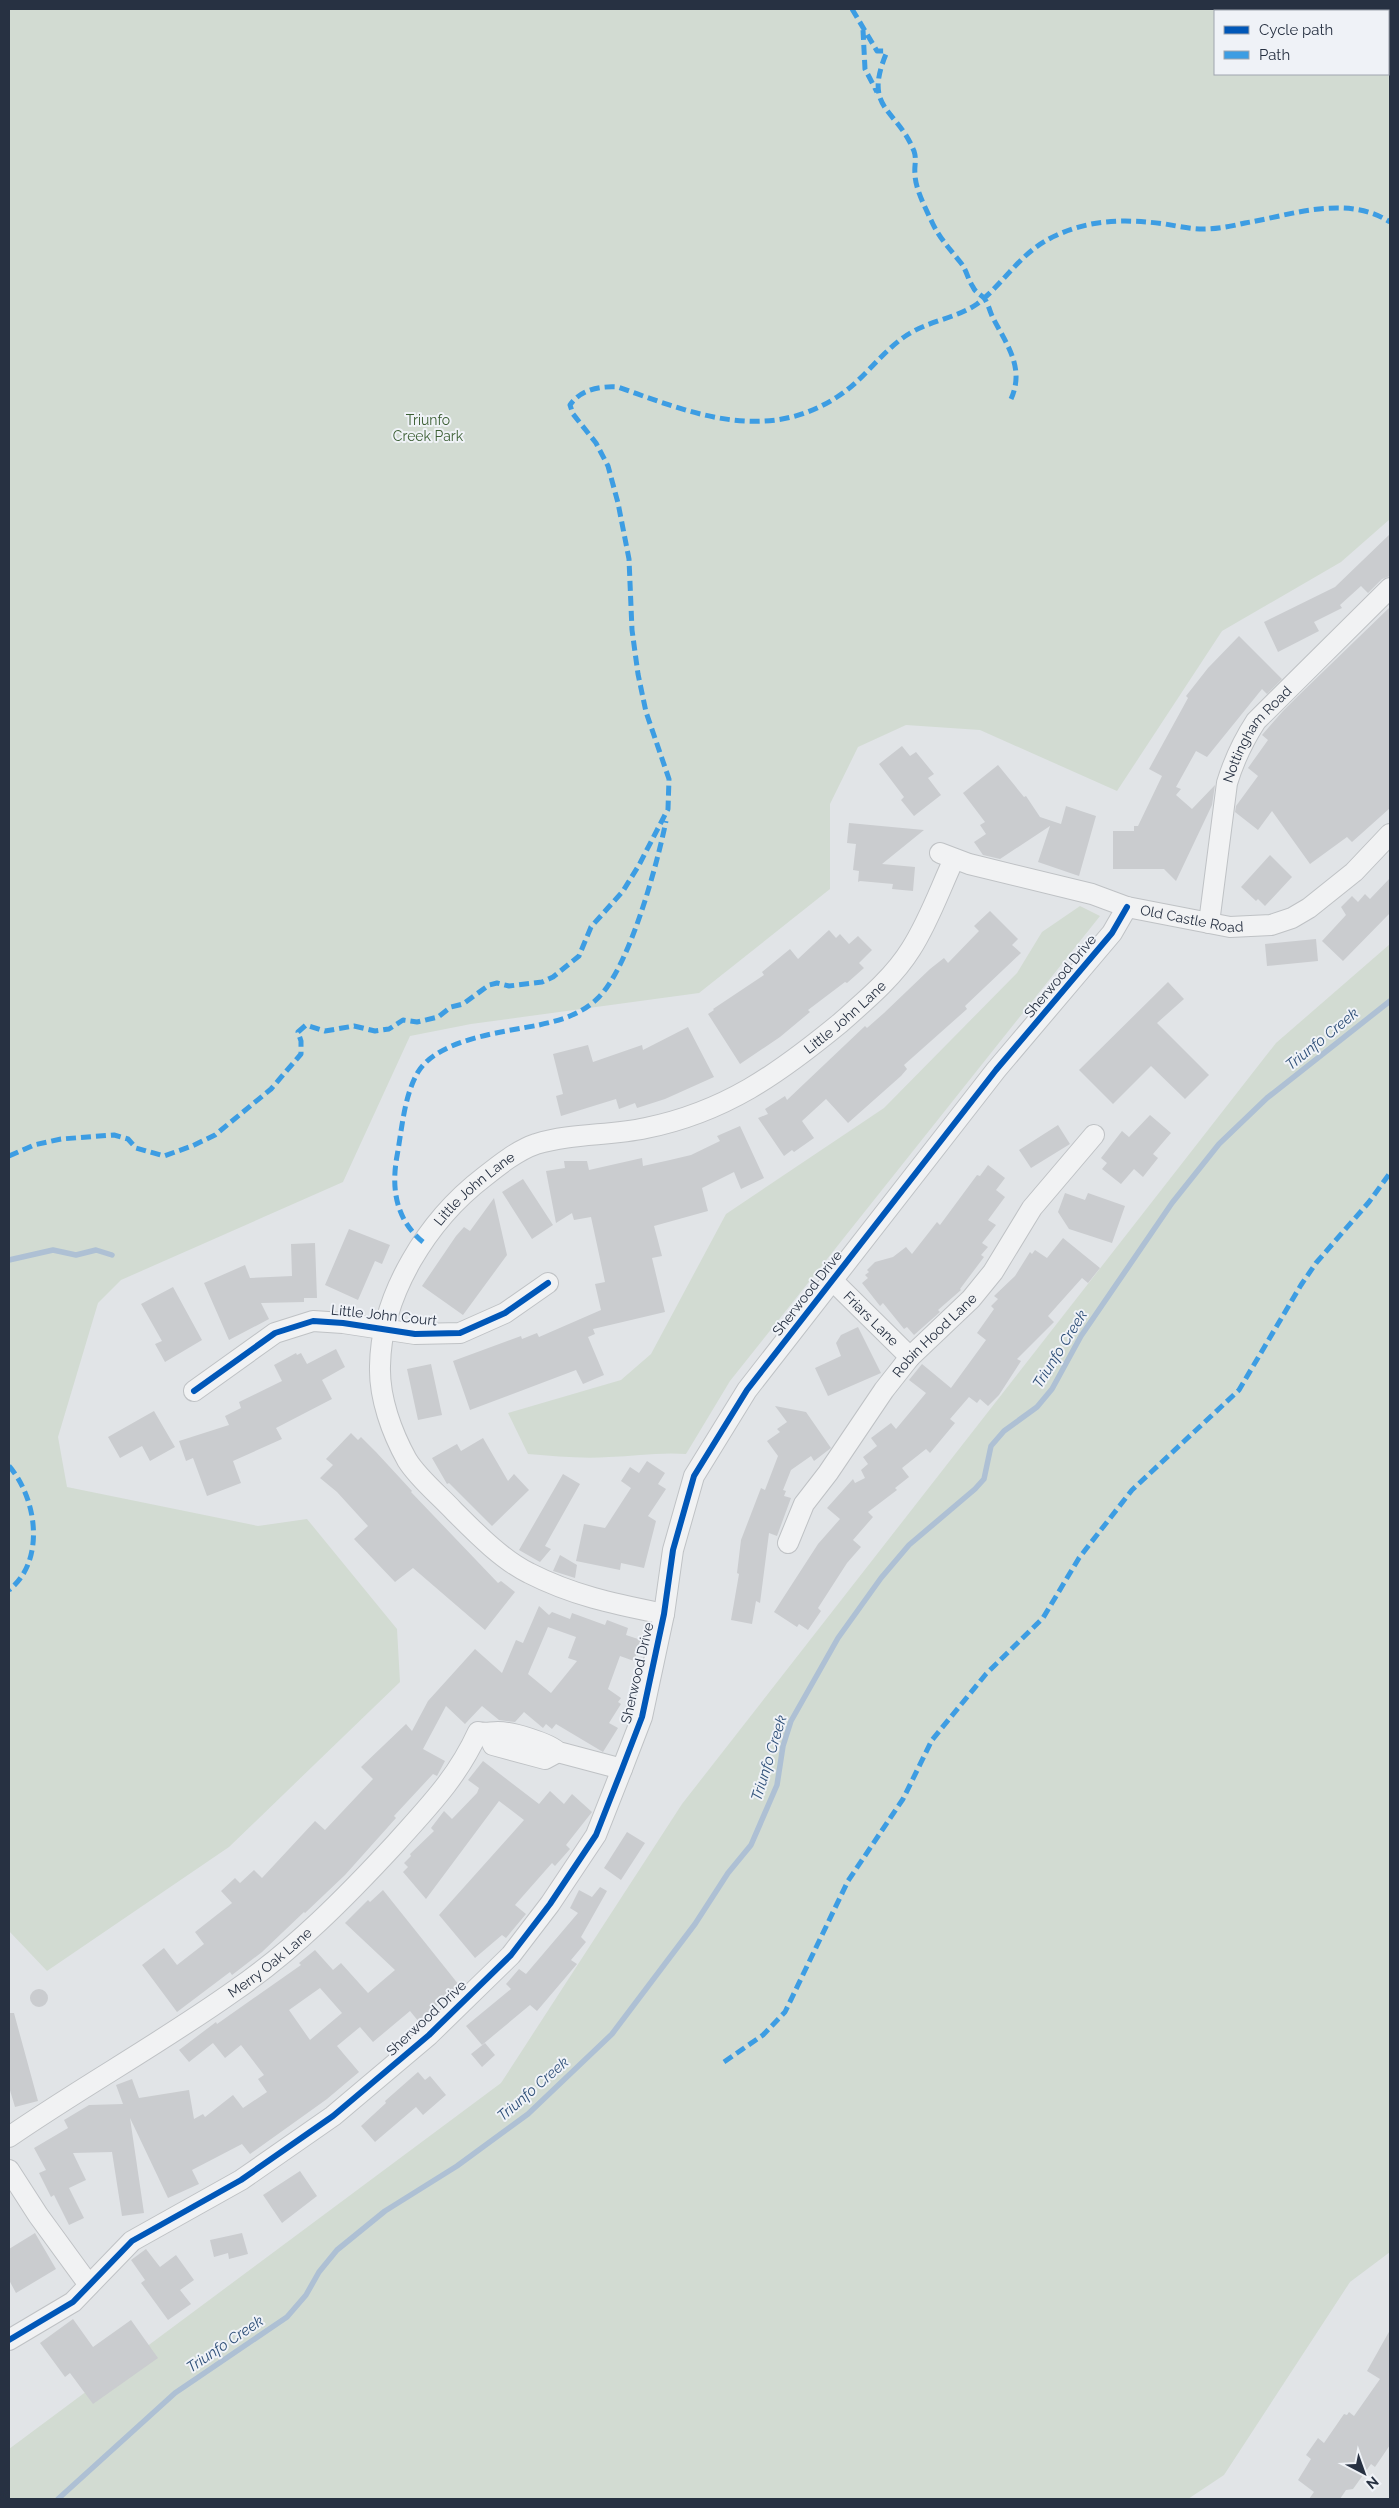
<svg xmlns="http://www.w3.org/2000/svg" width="1399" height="2508" font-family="Raleway,sans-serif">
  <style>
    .green { fill: #d2dbd2; fill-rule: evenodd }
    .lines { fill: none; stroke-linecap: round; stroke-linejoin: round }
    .stream { stroke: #aec0d4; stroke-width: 5.5 }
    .building { fill: #cacccf; fill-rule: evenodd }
    .minor-casing { stroke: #bfc2c5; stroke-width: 22 }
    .minor { stroke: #f1f2f3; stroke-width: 20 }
    .quiet { stroke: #3d9de3; stroke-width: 5; stroke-dasharray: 10 5; stroke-linecap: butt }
    .cycleway-casing { stroke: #eff2f7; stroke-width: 9 }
    .cycleway { stroke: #0057b8; stroke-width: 6 }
    .labels { text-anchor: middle; stroke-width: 4; stroke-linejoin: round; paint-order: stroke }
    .park-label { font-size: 14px; fill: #3b5e33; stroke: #eff2f7 }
    .street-label { font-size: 14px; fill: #273142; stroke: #eff2f7 }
    .water-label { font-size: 15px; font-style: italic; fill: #2e4f78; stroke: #eff2f7 }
  </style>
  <rect width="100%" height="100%" fill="#e1e4e7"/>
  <path class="green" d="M9,9H1390V519L1341,562L1222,631L1117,791L980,730L906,725L858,747L830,804V889L699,993L471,1024L410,1036L343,1182L121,1280L98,1303L58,1437L67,1487L258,1526L307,1519L397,1629L400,1682L229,1847L47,1971L9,1931ZM1215,11H1388V74H1215Z
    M1080,906L1100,916L730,1381L686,1454C660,1452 635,1456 609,1457C582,1459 555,1456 528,1454L508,1413L621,1380L651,1354L726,1214L884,1108L1017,973L1042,932Z
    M1390,944V2252L1350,2282L1224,2475L1188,2499H9V2449L501,2083L682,1804L1276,1043Z"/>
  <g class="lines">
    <path class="stream" d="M9,1260L53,1250L76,1255L96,1250L112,1255
      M58,2499L175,2393L287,2317L306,2295L319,2272L337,2250L385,2211L457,2166L528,2114L612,2034L695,1924L728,1873L751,1845L777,1785L783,1746L791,1721L838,1638L881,1578L909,1545L975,1489L984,1479L991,1446L1004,1431L1037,1407L1052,1389L1081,1336L1172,1203L1219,1144L1267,1098L1390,1001"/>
  </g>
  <path class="building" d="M1390,534V576L1382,579L1368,593L1361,586L1340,605L1342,608L1314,622L1319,631L1278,652L1264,622L1335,587Z
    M1390,607V808L1352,842L1347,837L1310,864L1272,811L1258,830L1235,812L1236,806L1258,776L1248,768L1268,740L1262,735L1283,711L1299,695L1300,697L1299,695Z
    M1239,636L1282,679L1267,694L1262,689L1207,757L1196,751L1176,787L1181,789L1176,795L1192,809L1215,785L1212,805L1176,881L1164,869H1113V831H1134V826H1138L1162,776L1149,769L1188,698L1186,696L1208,668Z
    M902,746L910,756L916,752L934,774L928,778L941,795L914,816L901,800L904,797L879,764Z
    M998,765L1024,797L1026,796L1040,817L1061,824L1066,806L1096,816L1079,876L1038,862L1050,826L1000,859L983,855L974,842L986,834L980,825L985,822L963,793Z
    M849,823L924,830L882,864L915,867L913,891L892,889L893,884L860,881L858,882L859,871L853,870L856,844L847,843Z
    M1270,855L1292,877L1265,906L1258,899L1256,901L1241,887Z
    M1390,878V913L1343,961L1322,941L1346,915L1341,907L1352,896L1358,902L1365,894L1370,899Z
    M990,911L1018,939L1012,945L1021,953L965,1006L967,1009L904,1065L907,1069L901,1076L848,1123L826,1099L802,1121L814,1138L794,1152L792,1150L784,1156L758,1118L768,1114L765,1109L785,1096L787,1100L865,1026L867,1028L884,1013L930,969L944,958L948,963L979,931L974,926Z
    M829,930L836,938L840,934L849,944L858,936L872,950L859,963L864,968L847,983L845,982L808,1010L810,1012L780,1037L740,1064L708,1014L714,1010L713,1009L764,975L762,972L790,949L798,959Z
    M1316,939L1318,961L1267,966L1265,944Z
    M1168,982L1184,999L1157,1023L1209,1075L1185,1099L1151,1066L1113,1104L1079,1070Z
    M688,1027L714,1077L665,1099L637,1108L635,1103L619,1109L616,1099L561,1116L556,1096L563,1094L553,1054L588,1045L593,1062L642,1045L643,1050Z
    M1150,1115L1171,1133L1153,1154L1158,1158L1143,1177L1134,1169L1121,1184L1102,1169L1107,1163L1101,1158L1122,1131L1129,1137Z
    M1058,1125L1070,1144L1031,1168L1019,1150Z
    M740,1126L764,1178L741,1189L734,1172L702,1188L708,1211L654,1226L662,1256L652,1258L665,1312L593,1329L595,1334L588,1337L604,1375L583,1384L576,1370L470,1410L453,1361L521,1336L522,1339L537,1333L539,1337L601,1310L595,1284L605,1282L591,1217L574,1220L572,1213L556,1223L546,1171L565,1168L564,1161H587L589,1170L642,1158L643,1166L670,1160L691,1155L720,1141L717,1136Z
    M988,1165L1005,1178L996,1190L1005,1197L988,1220L996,1225L982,1243L988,1247L981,1255L984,1257L960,1289L961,1290L938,1310L940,1312L914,1335L907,1327L904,1329L883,1303L880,1306L862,1283L868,1278L865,1275L869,1272L867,1270L875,1262L893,1257L906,1247L912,1254L937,1222L940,1225L977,1175L980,1176Z
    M523,1179L553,1225L532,1239L502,1192Z
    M1065,1193L1085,1200L1088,1193L1125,1206L1112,1243L1069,1229L1058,1212Z
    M494,1198L507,1255L463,1315L422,1286L456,1236L464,1227L470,1231Z
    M349,1229L390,1245L382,1264L375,1261L358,1300L325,1285Z
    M1063,1238L1100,1268L1088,1283L1082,1278L1048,1316L1054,1322L1017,1359L1021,1361L999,1395L988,1406L980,1399L977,1403L969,1397L950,1419L955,1423L930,1453L926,1449L902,1468L909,1477L895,1488L897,1490L868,1512L873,1517L853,1540L861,1547L847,1563L818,1608L821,1611L808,1630L799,1624L797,1627L774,1612L818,1544L840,1519L827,1508L853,1479L855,1483L865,1478L861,1470L868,1464L863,1457L877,1446L871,1438L891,1423L896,1429L926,1393L909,1380L922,1364L951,1388L986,1340L977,1333L994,1309L991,1306L998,1299L994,1296L1015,1276L1030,1252L1032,1254L1035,1250L1047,1258Z
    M315,1243L317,1298H304V1302L261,1303L269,1319L229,1340L204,1283L245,1265L250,1278L292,1276L291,1244Z
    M173,1287L202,1340L165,1362L155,1344L162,1341L141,1304Z
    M858,1327L881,1373L828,1396L815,1368L841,1356L836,1343L841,1335Z
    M336,1349L345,1367L322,1380L332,1399L276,1428L282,1439L233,1461L241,1483L207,1496L193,1458L186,1461L179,1441L229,1425L225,1416L241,1408L239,1402L282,1381L274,1365L296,1353L297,1355L301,1353L307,1364Z
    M431,1364L442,1415L418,1420L407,1369Z
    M775,1406L806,1412L831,1448L814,1461L811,1456L791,1470L783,1490L786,1491L784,1496L791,1498L777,1536L769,1533L760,1603L756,1601L752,1624L731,1620L739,1574L737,1573L741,1540L761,1488L765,1490L778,1456L767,1441L780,1432L777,1429L787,1422Z
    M154,1411L175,1447L150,1461L142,1446L120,1458L108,1437Z
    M351,1433L358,1440L361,1437L376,1452L412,1491L411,1492L498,1583L501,1581L515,1592L485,1630L413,1568L395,1582L354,1539L368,1526L337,1492L320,1478L333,1465L326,1459Z
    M483,1438L508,1481L514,1474L529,1490L492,1526L449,1483L447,1484L432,1458L457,1444L461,1451Z
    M647,1461L665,1473L658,1484L666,1489L648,1516L656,1521L644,1568L621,1563L620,1570L576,1561L584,1524L605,1528L631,1488L621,1481L630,1467L639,1473Z
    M563,1474L580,1484L545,1546L551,1549L540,1562L519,1550Z
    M560,1555L577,1565L575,1578L553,1571Z
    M539,1606L549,1615L552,1612L570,1619L572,1613L605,1625L607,1620L628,1628L626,1635L641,1640L634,1661L620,1656L608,1689L621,1698L618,1702L621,1704L609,1723L618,1728L603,1752L556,1724L552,1729L546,1724L543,1728L524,1712L515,1722L499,1720L482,1706L465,1724L446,1706L423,1749L445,1761L437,1776L433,1774L394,1816L396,1818L345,1875L305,1913L304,1912L262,1952L232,1975L230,1972L177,2012L142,1965L164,1948L177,1965L204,1944L195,1932L232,1903L221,1891L235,1878L240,1883L254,1870L262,1878L315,1821L325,1830L373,1779L361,1767L406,1724L412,1731L428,1701L475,1649L502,1673L516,1640L523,1643ZM548,1627L576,1637L568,1658L577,1661L551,1693L528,1674Z
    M483,1761L539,1804L550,1791L564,1804L572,1794L592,1812L566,1845L570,1849L555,1866L552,1863L515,1905L526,1914L506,1938L502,1935L475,1958L439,1915L524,1820L499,1801L426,1899L403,1872L408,1867L404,1863L411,1856L410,1854L434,1831L431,1828L444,1811L452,1819L477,1793L479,1788L468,1780Z
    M627,1832L645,1843L621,1880L604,1868Z
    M600,1887L607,1891L581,1937L586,1942L571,1960L577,1964L537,2011L530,2005L482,2045L466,2026L511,1989L506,1984L519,1969L526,1974L578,1913L570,1908L579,1890L592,1897Z
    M383,1890L459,1985L419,2022L410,2011L373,2042L360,2027L337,2046L359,2072L327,2099L250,2154L242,2144L192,2170L199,2184L168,2198L130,2118L144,2213L122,2216L112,2152L73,2153L86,2180L69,2188L84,2218L69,2225L54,2195L51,2197L39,2173L46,2170L34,2148L68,2128L64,2120L89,2105L123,2104L116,2085L132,2079L139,2098L189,2090L194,2119L203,2114L205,2117L233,2095L243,2108L267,2092L258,2079L264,2075L241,2045L225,2058L213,2043L189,2062L179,2050L216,2022L217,2024L301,1965L299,1963L315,1950L333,1970L341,1963L368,1993L395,1970L345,1923L368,1900L370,1902ZM320,1988L342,2013L310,2040L289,2010Z
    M30 1998a9 9 0 1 1 18 0a9 9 0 1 1-18 0Z
    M9,2013H14L38,2101L15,2107L9,2087Z
    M485,2043L495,2055L482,2067L471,2054Z
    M418,2072L425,2080L430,2076L446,2095L423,2115L416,2107L375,2142L361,2126L386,2103L385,2101Z
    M300,2171L317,2196L282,2223L263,2195Z
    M35,2233L56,2269L16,2293L9,2280V2249Z
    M242,2233L248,2254L229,2259L228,2253L214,2257L210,2240Z
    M146,2249L160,2267L176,2255L194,2280L180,2290L191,2304L168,2320L141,2283L145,2280L131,2260Z
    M73,2319L93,2347L131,2320L158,2358L93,2404L70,2373L65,2377L40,2343Z
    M1390,2330V2445L1375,2467L1371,2464L1353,2489L1346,2490L1340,2499H1309L1314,2492L1298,2480L1311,2459L1306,2455L1318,2438L1324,2443L1344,2414L1347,2415L1349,2412L1354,2416L1380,2379L1367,2371Z"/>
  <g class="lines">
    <defs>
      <g id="minor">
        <path id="s1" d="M940,853L969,864L1092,894L1127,907L1230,927L1271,925L1292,918L1309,908L1354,872L1390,834"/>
        <path id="s2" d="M1209,923L1227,783C1234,760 1243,741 1256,721L1390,588"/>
        <path id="s3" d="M832,1280L910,1357"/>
        <path d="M194,1391L275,1333L313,1321L343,1323L415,1334L460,1333L505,1313L548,1283"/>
        <path id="s4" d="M788,1543L804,1504L828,1473L884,1390L910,1357L971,1299L993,1272L1032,1208L1094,1135"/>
        <path id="s5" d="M664,1614C615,1604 574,1596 529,1573C502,1560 474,1531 453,1510C439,1495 418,1478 407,1460C392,1433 379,1398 380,1366C381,1294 428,1220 484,1177C499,1165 518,1150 536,1144C572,1133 609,1136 646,1128C725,1112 778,1074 839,1024C865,1001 893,978 911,949C929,921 940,889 954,859"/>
        <path d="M488,1734L493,1745L545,1759L558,1752"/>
        <path id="s6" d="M9,2137C83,2086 161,2043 234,1991C294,1950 347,1896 396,1843C429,1806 457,1778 478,1732C486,1734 490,1732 498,1732C512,1732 549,1743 558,1752L622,1769"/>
        <path d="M9,2170L38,2215L89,2285"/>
        <path d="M9,2340L73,2302L132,2241L241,2180L333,2116L429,2035L511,1955L550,1904L596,1835L622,1769L642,1717L664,1614L673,1550L694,1476L747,1390L996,1070L1112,933L1127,907"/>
      </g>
    </defs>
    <use href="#minor" class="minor-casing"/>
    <use href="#minor" class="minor"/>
    <path class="quiet" d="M852,9L877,51H884L886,54C863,110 896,107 914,151C917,160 914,165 915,174C915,188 925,207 931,220C939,238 950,249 961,263C967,271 968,280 973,287C975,292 980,294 984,298C988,303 990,312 993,318C1007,345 1025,368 1011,399
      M863,30L865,69L877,92
      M9,1156L34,1145L61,1139L114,1135L128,1139L136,1148L164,1156L192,1146L215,1135L271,1089L301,1054V1041L298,1032L306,1025L325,1031L354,1026L375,1031L389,1029L403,1020L417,1022L438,1017L451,1007L463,1004L489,985L497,983L509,986L542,982L553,977L579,956L591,927L623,891L639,865L668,809L669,779L646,712L638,674L632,630L629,559L618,503L608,466L596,443L573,414L570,405C581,389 600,386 618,387C691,413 765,444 837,397C863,381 881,352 907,335C928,321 957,318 977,304C1006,282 1020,251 1057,235C1092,219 1127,219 1165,224C1177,226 1191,229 1203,229C1217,229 1232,226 1245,223C1292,215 1346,194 1390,222
      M423,1242C396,1220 391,1189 397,1156C402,1129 404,1096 418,1072C438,1039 503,1032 539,1025C562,1020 582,1014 599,997C630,965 657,865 666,821
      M9,1466C37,1498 46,1561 9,1590
      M724,2062L763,2035L785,2012L848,1881L903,1799L932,1740L986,1674L1043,1618L1079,1558L1132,1490L1239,1390L1301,1285L1316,1263L1369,1202L1390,1173"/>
    <defs>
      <path id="cycleway" d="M194,1391L275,1333L313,1321L343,1323L415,1334L460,1333L505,1313L548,1283
        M9,2340L73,2302L132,2241L241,2180L333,2116L429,2035L511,1955L550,1904L596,1835L622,1769L642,1717L664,1614L673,1550L694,1476L747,1390L996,1070L1112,933L1127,907"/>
    </defs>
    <use href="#cycleway" class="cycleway-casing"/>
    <use href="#cycleway" class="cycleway"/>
  </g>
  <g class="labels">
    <g class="park-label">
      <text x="428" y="425">Triunfo<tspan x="428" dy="16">Creek Park</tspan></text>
    </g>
    <g class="street-label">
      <text dy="5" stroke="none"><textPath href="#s2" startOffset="199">Nottingham Road</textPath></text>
      <text dy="5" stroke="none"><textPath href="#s1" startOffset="261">Old Castle Road</textPath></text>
      <text transform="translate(1060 976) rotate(-50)" y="5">Sherwood Drive</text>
      <text dy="5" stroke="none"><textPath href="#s5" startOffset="1034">Little John Lane</textPath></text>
      <text dy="5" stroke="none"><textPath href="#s5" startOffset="615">Little John Lane</textPath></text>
      <text transform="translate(807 1293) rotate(-52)" y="5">Sherwood Drive</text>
      <text transform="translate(384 1315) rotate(6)" y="5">Little John Court</text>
      <text dy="5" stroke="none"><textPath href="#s3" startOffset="55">Friars Lane</textPath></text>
      <text dy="5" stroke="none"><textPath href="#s4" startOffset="256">Robin Hood Lane</textPath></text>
      <text transform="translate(637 1673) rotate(-77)" y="5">Sherwood Drive</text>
      <text dy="5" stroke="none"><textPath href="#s6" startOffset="314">Merry Oak Lane</textPath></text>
      <text transform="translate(426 2018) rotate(-43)" y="5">Sherwood Drive</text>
    </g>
    <g class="water-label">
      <text transform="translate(1322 1039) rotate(-39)" y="5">Triunfo Creek</text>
      <text transform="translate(1060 1349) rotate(-58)" y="5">Triunfo Creek</text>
      <text transform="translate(769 1758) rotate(-73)" y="5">Triunfo Creek</text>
      <text transform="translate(533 2089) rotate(-41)" y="5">Triunfo Creek</text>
      <text transform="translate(225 2344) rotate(-34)" y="5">Triunfo Creek</text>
    </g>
  </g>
  <rect width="1399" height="2508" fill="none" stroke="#273142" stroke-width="20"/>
  <rect x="1214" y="10" width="175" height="65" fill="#eff2f7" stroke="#9fa5af"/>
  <rect x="1224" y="26" width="25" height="8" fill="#0057b8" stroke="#9fa5af"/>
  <text x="1259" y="35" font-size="15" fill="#273142">Cycle path</text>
  <rect x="1224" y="51" width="25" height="8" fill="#3d9de3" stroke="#9fa5af"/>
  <text x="1259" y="60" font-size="15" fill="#273142">Path</text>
  <g transform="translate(1364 2473) rotate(139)" stroke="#eff2f7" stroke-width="4" paint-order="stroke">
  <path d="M0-4L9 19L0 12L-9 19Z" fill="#273142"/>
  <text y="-8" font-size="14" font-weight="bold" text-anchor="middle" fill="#273142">N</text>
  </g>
</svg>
